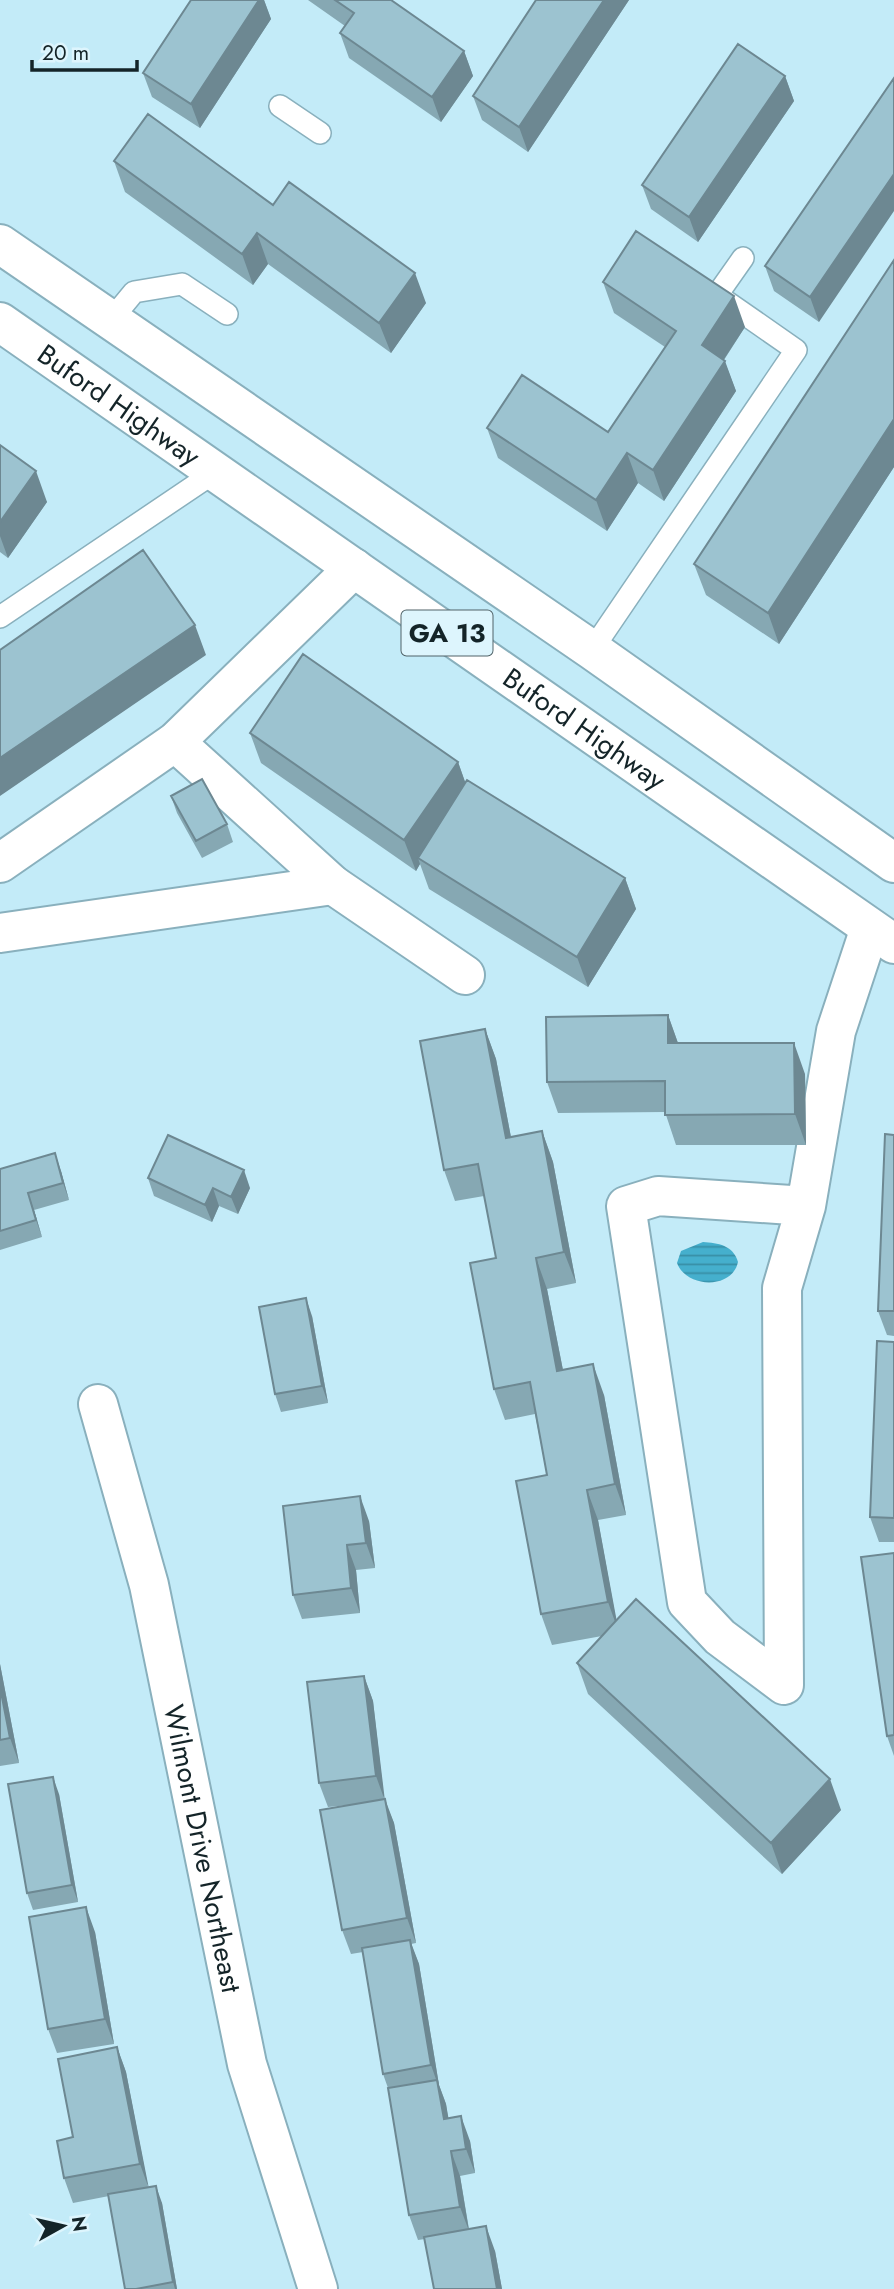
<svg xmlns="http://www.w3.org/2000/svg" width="894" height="2289" font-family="Jost,sans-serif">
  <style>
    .water { fill: url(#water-rules) }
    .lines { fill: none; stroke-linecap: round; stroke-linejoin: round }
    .lane-casing { stroke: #89b0bd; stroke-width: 24 }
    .street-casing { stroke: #89b0bd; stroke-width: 42 }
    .primary-casing { stroke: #89b0bd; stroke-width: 42 }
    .lane { stroke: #fff; stroke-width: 21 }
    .street { stroke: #fff; stroke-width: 38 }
    .primary { stroke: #fff; stroke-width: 38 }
    .wall { fill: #86a8b3 }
    .shaded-wall { fill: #6d8892 }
    .building { fill: #9cc3d0; stroke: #6d8892; stroke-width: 2 }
    .labels { text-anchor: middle; stroke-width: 5; stroke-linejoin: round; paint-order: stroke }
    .shield { fill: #ddf5fd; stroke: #506368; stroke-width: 2 }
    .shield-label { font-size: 26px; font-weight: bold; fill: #142428 }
    .street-label { font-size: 28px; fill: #142428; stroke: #ddf5fd }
  </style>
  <defs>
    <pattern id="water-rules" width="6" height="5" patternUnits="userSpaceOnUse" patternTransform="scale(1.75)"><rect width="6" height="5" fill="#45afcd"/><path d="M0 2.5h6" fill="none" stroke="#388ea6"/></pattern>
  </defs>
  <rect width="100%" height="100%" fill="#c3ebf8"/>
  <path class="water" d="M703,1242C718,1243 733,1245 738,1262C732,1290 686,1288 677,1263L681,1251Z"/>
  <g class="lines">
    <defs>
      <path id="lane" d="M280,106L320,133
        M110,321L134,292L182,284L227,314
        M0,617L215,472
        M592,650L796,350L717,295L743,258"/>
      <g id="street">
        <path d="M175,742L333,885L465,975"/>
        <path d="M0,863L175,742L354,568"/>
        <path d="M0,933L333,885"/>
        <path d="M806,1206L658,1196L626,1206L687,1602L720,1637L784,1685L782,1288L806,1206L836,1031L870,928"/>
        <path id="s1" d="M98,1404L149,1585L247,2064L318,2289"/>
      </g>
      <g id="primary">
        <path d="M0,244L592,650L894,863"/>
        <path id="s2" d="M0,322L894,944"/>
      </g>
    </defs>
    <use href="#lane" class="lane-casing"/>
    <use href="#street" class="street-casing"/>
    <use href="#primary" class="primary-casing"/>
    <use href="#lane" class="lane"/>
    <use href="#street" class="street"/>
    <use href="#primary" class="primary"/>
  </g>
  <path class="wall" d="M191,0H264L271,19L200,128L152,97L143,73Z
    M308,0H391L464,51L473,76L441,122L349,58L340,33L345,26Z
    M536,0H629L528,152L482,120L473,96Z
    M785,76L794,101L698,242L651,209L642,185Z
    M894,78L819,322L774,291L765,266Z
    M114,161L273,205L426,303L391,353L268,264L253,285L125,192Z
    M894,260V467L779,644L706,595L694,564Z
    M603,282L745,327L724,360L736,391L664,501L638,483L607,531L498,458L487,428L608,432L665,347L614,313Z
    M0,445L47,502L8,558L0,552Z
    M250,733L458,762L465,782L625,878L636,909L588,987L429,889L420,864L416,871L261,763Z
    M171,796L227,824L233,842L202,858L177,813Z
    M668,1015L678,1043L805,1074L806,1145H676L665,1112L558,1113L547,1082Z
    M485,1029L496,1059L511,1137L542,1131L553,1162L576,1283L547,1289L563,1370L604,1395L626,1515L598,1520L616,1620L841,1810L782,1874L588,1694L577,1663L602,1636L552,1645L541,1614L547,1475L535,1414L505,1420L494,1389L496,1258L484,1196L455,1201L444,1170Z
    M894,1135V1336L887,1335L878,1311Z
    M0,1169L61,1171L69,1200L34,1210L42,1237L0,1250Z
    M148,1178L250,1188L238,1214L219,1206L212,1222L154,1196Z
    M312,1316L328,1403L281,1412L275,1394Z
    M894,1342V1542H879L870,1517Z
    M369,1521L375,1568L356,1570L360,1613L302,1619L293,1595Z
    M894,1553V1756L887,1736Z
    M0,1664L19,1763L0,1766Z
    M364,1676L373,1701L384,1799L394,1823L416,1943L411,1944L419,1964L439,2085L446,2104L448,2118L470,2141L475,2173L460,2176L469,2229L495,2251L502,2289H434L425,2239L418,2240L409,2215L388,2088L383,2074L363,1952L351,1954L342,1930L349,1805L328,1807L319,1783Z
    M59,1794L78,1902L33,1910L27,1893Z
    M95,1932L114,2044L57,2053L48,2029Z
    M117,2047L126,2072L148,2187L162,2203L177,2289H125L109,2196L73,2203L64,2178L73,2137Z"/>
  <path class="shaded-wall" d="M259,0H264L271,19L200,128L191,104Z
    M604,0H629L528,152L519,127Z
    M464,51L473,76L441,122L432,97Z
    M785,76L794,101L698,242L689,217Z
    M894,174V211L819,322L810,297Z
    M257,233L268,264L253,285L242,254Z
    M415,273L426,303L391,353L379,323Z
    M734,296L745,327L713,376L702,345Z
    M725,361L736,391L664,501L653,470Z
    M894,419V467L779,644L768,613Z
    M627,453L638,483L607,531L596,500Z
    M36,471L47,502L8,558L0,536V522Z
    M195,625L206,655L0,796V758Z
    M458,762L469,793L418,858L420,864L416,871L404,840Z
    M625,878L636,909L588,987L577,957Z
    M668,1015L679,1046L668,1043Z
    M485,1029L496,1059L517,1169L506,1138Z
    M794,1043L805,1074L806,1145L795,1114Z
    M542,1131L553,1162L576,1283L564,1252Z
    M55,1153L61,1171L69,1200L63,1183Z
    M244,1170L250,1188L238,1214L231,1197Z
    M213,1188L219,1206L212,1222L205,1205Z
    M28,1193L34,1210L42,1237L36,1220Z
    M536,1258L547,1289L569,1401L557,1371Z
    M306,1298L312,1316L328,1403L322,1386Z
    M593,1364L604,1395L626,1515L615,1484Z
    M587,1490L598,1520L619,1633L608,1602Z
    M360,1496L369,1521L375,1568L366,1543Z
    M347,1545L356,1570L360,1613L351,1588Z
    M0,1664L19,1763L10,1738L0,1687Z
    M364,1676L373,1701L385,1801L376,1776Z
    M53,1777L59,1794L78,1902L72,1885Z
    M830,1779L841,1810L782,1874L771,1843Z
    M385,1799L394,1823L416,1943L407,1918Z
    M86,1907L95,1932L114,2044L105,2019Z
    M410,1940L419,1964L439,2085L446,2104L453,2144L444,2119L438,2085L431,2065Z
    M117,2047L126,2072L149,2189L140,2164Z
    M461,2116L470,2141L475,2173L466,2149Z
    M451,2151L460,2176L469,2231L460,2207Z
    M156,2186L162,2203L177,2289H175L173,2282Z
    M486,2226L495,2251L502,2289H497Z"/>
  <path class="building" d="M191,0H259L191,104L143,73Z
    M335,0H391L464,51L432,97L340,33L354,13Z
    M536,0H604L519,127L473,96Z
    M738,44L785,76L689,217L642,185Z
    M894,78V174L810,297L765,266Z
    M148,114L273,205L289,182L415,273L379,323L257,233L242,254L114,161Z
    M636,231L734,296L702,345L725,361L653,470L627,453L596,500L487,428L522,375L608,432L676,331L603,282Z
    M894,260V419L768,613L694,564Z
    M0,445L36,471L0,522Z
    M143,550L195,625L0,758V650Z
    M303,654L458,762L404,840L250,733Z
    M202,779L227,824L196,841L171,796Z
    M467,780L625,878L577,957L418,858Z
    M668,1015V1043H794L795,1114L665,1115V1081L547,1082L546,1017Z
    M485,1029L506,1138L542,1131L564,1252L536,1258L557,1371L593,1364L615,1484L587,1490L608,1602L541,1614L516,1481L547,1475L530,1382L494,1389L470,1263L496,1258L478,1164L444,1170L420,1041Z
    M885,1134L894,1135V1311H878Z
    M168,1135L244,1170L231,1197L213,1188L205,1205L148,1178Z
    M55,1153L63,1183L28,1193L36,1220L0,1231V1169Z
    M306,1298L322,1386L275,1394L259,1307Z
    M877,1341L894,1342V1518L870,1517Z
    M360,1496L366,1543L347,1545L351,1588L293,1595L283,1506Z
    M894,1553V1735L887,1736L861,1557Z
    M636,1599L830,1779L771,1843L577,1663Z
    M364,1676L376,1776L319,1783L307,1682Z
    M0,1687L10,1738L0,1740Z
    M53,1777L72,1885L27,1893L8,1784Z
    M385,1799L407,1918L342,1930L320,1810Z
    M86,1907L105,2019L48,2029L29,1917Z
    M410,1940L431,2065L383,2074L362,1948Z
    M117,2047L140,2164L64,2178L57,2141L73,2137L58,2059Z
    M437,2080L444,2119L461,2116L466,2149L451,2151L460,2207L409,2215L388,2088Z
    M156,2186L173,2282L136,2289H125L108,2194Z
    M486,2226L497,2289H434L424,2237Z"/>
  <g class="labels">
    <rect class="shield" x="401.5" y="610.5" width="91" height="45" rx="5"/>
    <g class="shield-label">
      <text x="447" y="642">GA 13</text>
    </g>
    <g class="street-label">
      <text dy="10" stroke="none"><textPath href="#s2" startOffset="145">Buford Highway</textPath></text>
      <text dy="10" stroke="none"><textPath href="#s2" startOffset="712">Buford Highway</textPath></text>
      <text dy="10" stroke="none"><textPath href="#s1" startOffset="457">Wilmont Drive Northeast</textPath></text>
    </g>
  </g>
  <g transform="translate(63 2226) rotate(82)" stroke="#ddf5fd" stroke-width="5" paint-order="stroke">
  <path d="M0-5L12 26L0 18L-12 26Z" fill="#142428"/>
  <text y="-10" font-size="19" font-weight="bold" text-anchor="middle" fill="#142428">N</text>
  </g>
  <path d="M32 60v10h105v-10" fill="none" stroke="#142428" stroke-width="3.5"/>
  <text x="42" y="60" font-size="21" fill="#142428" stroke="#ddf5fd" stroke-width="5" paint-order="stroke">20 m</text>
</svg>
